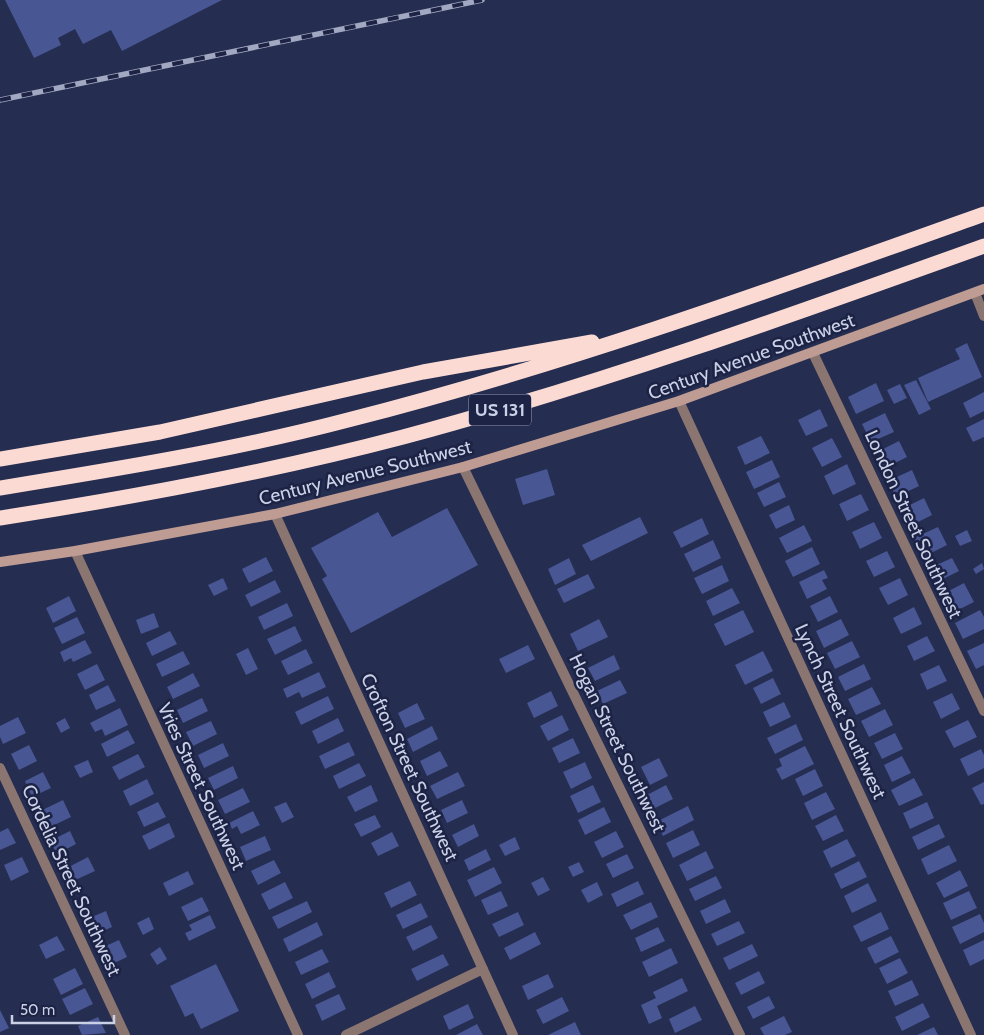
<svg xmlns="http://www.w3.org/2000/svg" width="984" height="1035" font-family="Cabin,sans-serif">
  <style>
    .building { fill: #485694 }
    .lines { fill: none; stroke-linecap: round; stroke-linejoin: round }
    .street { stroke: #8b7570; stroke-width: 10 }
    .secondary { stroke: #be9c94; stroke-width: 10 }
    .highway { stroke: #fbdad3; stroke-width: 15 }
    .rail-casing { stroke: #a1a8c1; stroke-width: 5.5 }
    .rail { stroke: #1c2345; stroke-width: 4; stroke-dasharray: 11; stroke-linecap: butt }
    .labels { text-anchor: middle; stroke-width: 5; stroke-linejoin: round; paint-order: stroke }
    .shield { fill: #1c2345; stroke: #969db6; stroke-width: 1 }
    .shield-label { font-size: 18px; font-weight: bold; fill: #cad1e7 }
    .street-label { font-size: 19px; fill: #cad1e7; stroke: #1c2345 }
  </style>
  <rect width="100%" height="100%" fill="#252d50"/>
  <path class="building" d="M5,0H222L122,51L111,30L83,44L75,29L58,38L61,45L34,58Z
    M967,343L982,377L928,402L918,378L960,359L955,349Z
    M916,380L931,409L919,415L904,385Z
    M876,383L884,401L856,414L848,397Z
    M900,384L907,398L894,404L887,390Z
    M984,392V411L970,418L963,403Z
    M820,409L828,426L806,436L798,420Z
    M885,413L894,432L871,442L862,424Z
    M984,419V437L973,442L966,428Z
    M761,436L770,453L745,465L737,447Z
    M832,438L842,457L822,467L812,448Z
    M899,441L907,457L883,469L875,453Z
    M772,460L780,477L754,489L746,472Z
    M847,464L856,484L833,495L824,476Z
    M547,469L555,495L523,505L515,479Z
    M912,470L919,486L896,497L888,481Z
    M779,482L786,497L764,507L757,493Z
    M861,494L869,510L847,521L839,504Z
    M924,498L932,515L912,525L904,508Z
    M789,505L795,520L776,529L769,515Z
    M447,508L478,565L351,633L322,579L327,576L311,548L378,512L392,537Z
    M640,517L648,533L591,561L582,545Z
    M702,518L709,534L681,548L673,532Z
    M874,522L882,538L860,549L852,532Z
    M804,525L812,541L787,553L779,538Z
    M938,527L947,545L923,557L914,538Z
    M967,530L972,541L960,546L955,536Z
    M713,540L721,558L693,572L684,554Z
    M812,547L820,564L793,577L785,561Z
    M887,551L895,567L874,577L866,561Z
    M266,557L273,571L249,583L242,569Z
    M569,558L576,574L555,585L548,569Z
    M952,558L959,571L939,581L932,567Z
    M982,563L984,569L976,574L973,569Z
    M722,565L729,581L702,594L694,578Z
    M824,570L828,578L822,580L827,589L807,599L799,582Z
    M588,574L595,588L564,603L557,589Z
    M223,578L228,589L214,596L208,585Z
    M900,578L908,595L888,605L879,588Z
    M275,580L281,592L251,607L245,595Z
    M964,583L974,602L950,614L941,595Z
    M732,588L740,603L713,616L706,601Z
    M69,596L76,611L53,623L46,608Z
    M830,596L838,612L818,622L810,606Z
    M287,603L293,616L264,630L258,617Z
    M914,607L922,624L901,634L893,618Z
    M743,610L754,632L725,646L714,624Z
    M980,610L984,617V629L963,639L955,623Z
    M154,613L159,627L141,634L136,620Z
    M77,617L85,633L62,644L54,628Z
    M599,619L608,637L578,651L570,634Z
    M841,619L849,635L824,648L816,631Z
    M295,626L302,641L275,655L267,639Z
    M170,631L177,644L152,656L146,643Z
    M927,636L935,651L914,661L907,646Z
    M85,640L92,653L73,662L71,658L64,662L60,652Z
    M852,641L860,657L835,669L827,653Z
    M984,643V665L976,669L967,651Z
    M528,645L535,659L506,673L499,659Z
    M248,648L258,669L246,675L236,654Z
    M306,649L313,663L288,675L281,661Z
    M183,651L190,664L162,677L156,664Z
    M763,651L773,671L745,685L735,665Z
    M614,655L620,669L595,681L588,668Z
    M97,664L105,680L85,690L77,674Z
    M864,664L871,679L845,691L838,677Z
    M939,665L947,681L927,690L920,674Z
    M319,672L326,687L302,698L299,692L287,698L283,689Z
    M193,673L200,686L173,699L167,687Z
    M773,678L781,694L761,704L753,688Z
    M620,680L627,693L603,704L597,691Z
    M108,685L116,701L96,710L89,695Z
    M872,687L881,704L856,715L848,699Z
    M551,691L558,706L534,718L527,703Z
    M952,693L960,709L941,719L933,702Z
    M328,696L334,709L301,725L295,712Z
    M202,698L208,711L183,723L177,710Z
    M784,702L791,717L770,727L763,712Z
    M417,703L425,719L405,728L398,713Z
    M120,708L128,725L105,736L102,729L95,732L90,723Z
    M885,709L893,725L869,737L861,721Z
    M562,715L569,730L548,741L540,726Z
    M18,717L26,733L3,744L0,737V726Z
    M65,718L70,728L61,733L56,723Z
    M338,718L344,731L318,744L312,731Z
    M968,720L977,737L954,748L945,731Z
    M211,721L217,734L193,746L186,732Z
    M796,724L803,740L775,754L767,738Z
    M432,726L438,739L413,752L407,739Z
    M128,730L135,743L107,757L101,744Z
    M895,733L903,749L882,759L874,743Z
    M573,738L580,753L559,763L552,748Z
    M349,742L355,755L325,769L319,756Z
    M223,743L229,756L204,768L198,755Z
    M29,745L37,761L19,770L11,754Z
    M805,746L814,764L782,780L776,769L782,766L779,759Z
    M981,749L984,755V768L968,776L960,759Z
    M440,751L448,766L427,776L420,761Z
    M138,754L145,767L119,780L112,767Z
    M902,756L911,773L892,782L884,765Z
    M659,758L668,776L650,785L641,767Z
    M88,760L93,772L80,778L74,766Z
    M585,762L592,778L571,789L563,772Z
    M359,763L366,776L339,789L333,776Z
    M233,766L238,778L214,790L208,778Z
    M815,769L823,786L803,796L795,779Z
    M43,772L51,788L32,797L25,781Z
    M458,772L465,786L437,799L430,786Z
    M914,778L923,795L899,806L891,790Z
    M147,779L154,794L130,806L123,791Z
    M984,782V804L981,805L972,788Z
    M371,785L378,801L355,812L347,797Z
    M593,785L601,802L578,813L570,796Z
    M666,785L673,799L653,809L647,795Z
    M243,788L250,802L225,814L218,800Z
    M826,792L835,809L812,820L804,803Z
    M63,800L71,817L46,829L38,812Z
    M462,800L468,813L447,823L441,810Z
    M158,802L166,817L144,827L137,812Z
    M286,802L294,817L282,823L274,807Z
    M927,802L934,818L910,829L903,813Z
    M688,806L694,820L663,836L656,822Z
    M604,807L611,822L585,835L578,820Z
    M253,811L260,825L241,834L237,826L232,829L229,823Z
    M375,815L381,827L361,837L354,824Z
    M836,815L844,831L823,841L815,826Z
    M169,823L175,837L149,850L142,836Z
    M474,824L479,836L458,847L452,835Z
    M939,824L945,837L918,850L912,837Z
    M8,828L16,843L0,850V832Z
    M693,830L700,845L673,858L666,843Z
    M70,831L76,844L57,854L50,841Z
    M616,831L624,847L602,858L594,842Z
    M392,832L399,846L378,856L371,843Z
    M265,836L271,850L246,861L240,847Z
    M515,837L520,849L505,856L499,845Z
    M847,839L856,856L831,868L823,851Z
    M949,845L957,861L928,875L921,859Z
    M486,849L491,860L469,871L464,860Z
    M706,851L714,868L687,881L679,865Z
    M627,854L634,868L613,878L606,864Z
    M22,857L29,872L11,881L4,865Z
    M88,857L95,871L69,883L63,870Z
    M274,860L281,873L258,885L251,871Z
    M859,861L867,877L841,889L834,874Z
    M579,862L584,872L573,877L568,867Z
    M494,867L502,883L475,897L467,880Z
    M960,870L968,886L944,898L936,883Z
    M188,871L194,884L169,896L163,883Z
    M716,876L722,888L695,901L689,889Z
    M543,877L550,890L538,896L531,883Z
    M410,881L417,895L391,908L384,893Z
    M638,881L644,894L617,907L611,894Z
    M285,882L293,898L269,910L261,894Z
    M597,882L603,895L588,903L581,890Z
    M868,883L877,901L852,913L844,896Z
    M501,891L508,906L488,915L481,900Z
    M969,891L977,908L951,920L943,903Z
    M202,897L209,911L188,921L181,907Z
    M725,899L731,912L706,924L700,911Z
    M307,901L312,912L278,929L272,917Z
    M651,902L658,917L631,930L623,915Z
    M421,903L428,917L403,929L396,915Z
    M106,911L112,927L94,935L87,919Z
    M518,912L524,925L499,937L492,924Z
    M881,912L889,929L861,942L853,926Z
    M980,914L984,923V932L960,944L952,927Z
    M210,915L216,928L189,941L185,933L192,930L189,925Z
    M149,917L154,929L143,935L137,923Z
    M739,921L745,933L717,946L711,934Z
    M317,922L323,935L289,952L283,939Z
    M431,925L438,938L413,951L406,937Z
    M658,927L665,941L641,952L635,938Z
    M535,932L541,944L510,960L504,948Z
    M57,936L65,950L46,959L39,945Z
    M891,936L899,952L875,964L867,948Z
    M119,940L127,957L108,966L99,949Z
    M984,940V959L970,966L963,950Z
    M752,944L758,956L729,970L723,958Z
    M160,947L167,959L157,965L150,954Z
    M671,948L678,963L649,977L642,962Z
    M322,949L329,962L301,975L295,962Z
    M443,954L449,965L417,981L411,969Z
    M900,958L908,973L887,984L879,968Z
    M216,964L239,1011L201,1029L193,1013L185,1017L170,986Z
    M75,968L83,984L61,995L53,979Z
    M759,971L765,983L741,995L735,983Z
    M329,972L336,987L312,999L305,984Z
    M548,974L554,987L528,1000L522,986Z
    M682,978L688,991L657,1006L662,1018L649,1024L641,1005L656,998L653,992Z
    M912,980L919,995L895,1006L888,991Z
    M85,988L93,1004L70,1015L62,999Z
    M339,994L346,1009L322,1021L315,1005Z
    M769,996L775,1008L753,1019L747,1007Z
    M562,997L569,1011L543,1024L536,1010Z
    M923,1003L930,1017L902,1031L895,1017Z
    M468,1004L474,1018L449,1030L443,1016Z
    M695,1006L702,1020L675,1033L669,1019Z
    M0,1010L9,1028L0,1032Z
    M784,1016L792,1032L785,1035H764L760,1028Z
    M98,1017L106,1033L82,1035L78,1026Z
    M575,1022L581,1035H548Z
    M477,1024L483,1035H456Z
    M934,1027L938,1035H917Z"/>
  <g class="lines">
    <path class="street" d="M975,293L984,316
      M813,353L984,711
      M679,401L971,1035
      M463,467L740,1035
      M275,514L513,1035
      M75,551L298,1035
      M0,768L125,1035
      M346,1035L483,969"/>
    <path class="secondary" d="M0,562L75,551L275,514L463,467L679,401L984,289"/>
    <path class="highway" d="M0,459L160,432L423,372L592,342
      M0,488C117,469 234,450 348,420C564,365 774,289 984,214
      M0,518C136,497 270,472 403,437C600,384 792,315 984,246"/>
    <defs>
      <path id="rail" d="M0,100L482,0"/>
    </defs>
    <use href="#rail" class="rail-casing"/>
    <use href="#rail" class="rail"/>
  </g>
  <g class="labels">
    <rect class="shield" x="469" y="394.5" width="62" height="31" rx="4"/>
    <g class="shield-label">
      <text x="500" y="416">US 131</text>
    </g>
    <g class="street-label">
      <text transform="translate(751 356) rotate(-20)" y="7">Century Avenue Southwest</text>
      <text transform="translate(365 472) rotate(-14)" y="7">Century Avenue Southwest</text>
      <text transform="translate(914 524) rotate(65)" y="7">London Street Southwest</text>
      <text transform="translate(841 711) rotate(65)" y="7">Lynch Street Southwest</text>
      <text transform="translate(618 743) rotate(64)" y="7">Hogan Street Southwest</text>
      <text transform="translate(410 767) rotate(65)" y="7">Crofton Street Southwest</text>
      <text transform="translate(202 786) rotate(65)" y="7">Vries Street Southwest</text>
      <text transform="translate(72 880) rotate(65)" y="7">Cordelia Street Southwest</text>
    </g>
  </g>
  <path d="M12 1015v8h102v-8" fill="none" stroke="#cad1e7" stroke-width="2.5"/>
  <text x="20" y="1015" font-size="15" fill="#cad1e7" stroke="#1c2345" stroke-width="4" paint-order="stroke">50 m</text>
</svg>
